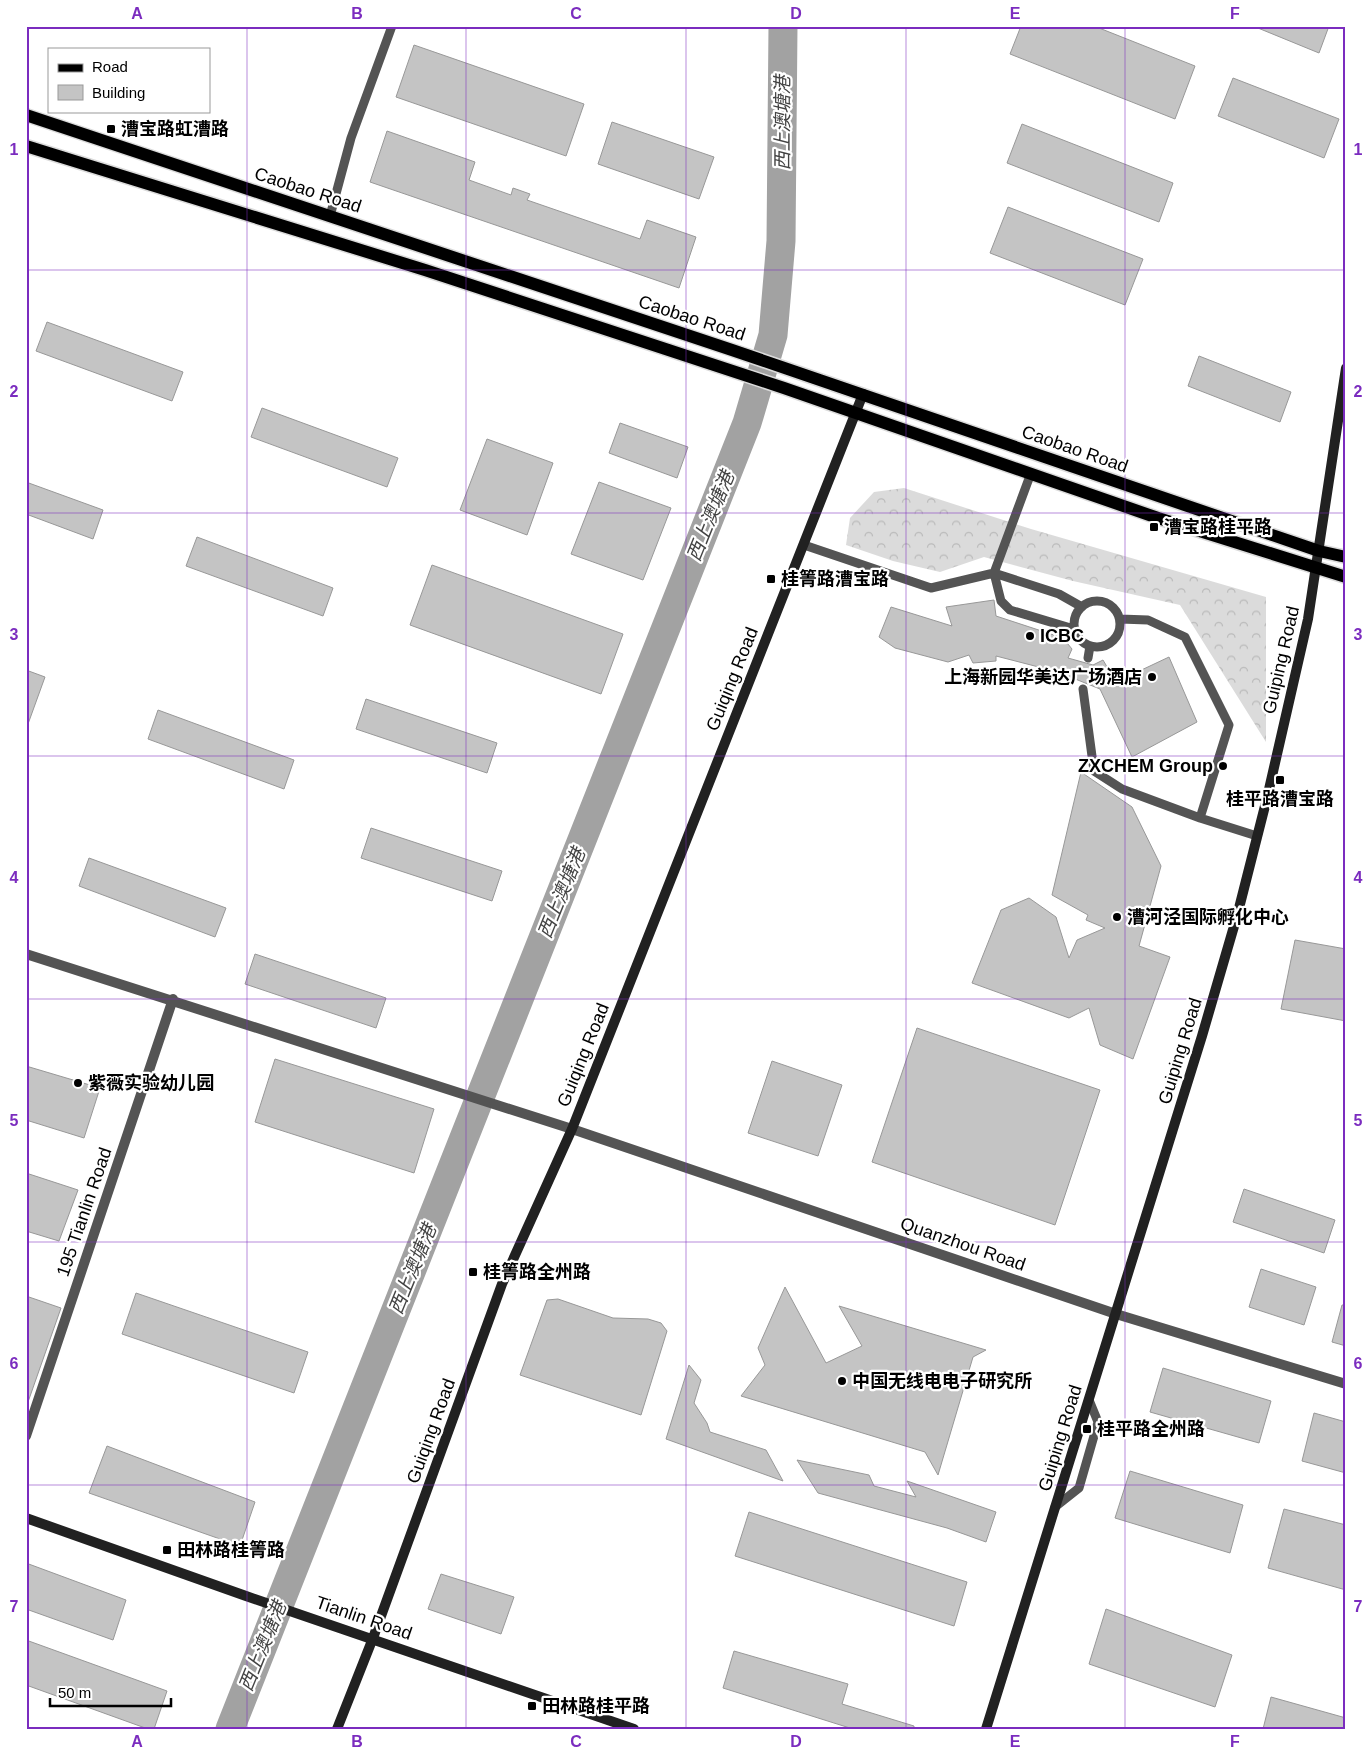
<svg xmlns="http://www.w3.org/2000/svg" width="1372" height="1755" font-family="Arial,'Noto Sans SC',sans-serif">
  <style>
    .forest { fill: url(#forest-crowns) }
    .lines { fill: none; stroke-linecap: round; stroke-linejoin: round }
    .river { stroke: #a2a2a2; stroke-width: 29 }
    .building { fill: #c4c4c4; stroke: #989898 }
    .primary-casing { stroke: #dbdbdb; stroke-width: 15 }
    .lane { stroke: #545454; stroke-width: 9 }
    .street { stroke: #545454; stroke-width: 10 }
    .secondary { stroke: #212121; stroke-width: 10 }
    .primary { stroke: #000; stroke-width: 12 }
    .grid { fill: none; stroke: #7b2cbf; stroke-width: 1; stroke-opacity: 0.55 }
    .poi-dot { fill: #000; stroke: #fff; stroke-width: 2 }
    .labels { text-anchor: middle; stroke-width: 4.5; stroke-linejoin: round; paint-order: stroke }
    .poi-label { font-size: 18px; font-weight: bold; fill: #000; stroke: #fff; text-anchor: start }
    .street-label { font-size: 18px; fill: #000; stroke: #fff }
    .water-label { font-size: 19px; font-style: italic; fill: #434343; stroke: #fff }
    .neatline { fill: none; stroke: #7b2cbf; stroke-width: 2 }
    .grid-label { font-size: 16px; text-anchor: middle; font-weight: bold; fill: #7b2cbf }
  </style>
  <defs>
    <pattern id="forest-crowns" width="20" height="18" patternUnits="userSpaceOnUse" patternTransform="scale(1.25)"><rect width="20" height="18" fill="#dbdbdb"/><path d="M2 6a3 3 0 1 1 6 0M12 15a3 3 0 1 1 6 0" fill="none" stroke="#bababa"/></pattern>
  </defs>
  <rect width="100%" height="100%" fill="#fff"/>
  <path class="forest" d="M904,488L1031,529L1266,597V742L1180,605L1073,581L984,557L940,572L893,561L846,545L850,518L874,492Z"/>
  <g class="lines">
    <path class="river" d="M230,1729L747,423L773,335L781,241L783,26"/>
  </g>
  <path class="building" d="M1021,26H1094L1195,66L1175,119L1010,54Z
    M1253,26H1329L1319,53Z
    M414,45L584,104L566,156L396,97Z
    M1233,78L1339,119L1324,158L1218,116Z
    M612,122L714,157L699,199L598,164Z
    M1022,124L1173,183L1159,222L1007,163Z
    M387,131L475,162L469,180L511,195L513,188L530,194L527,200L640,239L647,220L696,237L679,288L370,182Z
    M1008,207L1143,259L1125,305L990,253Z
    M47,322L183,372L172,401L36,351Z
    M1199,356L1291,392L1280,422L1188,386Z
    M262,408L398,458L387,487L251,437Z
    M620,423L688,447L677,478L609,453Z
    M487,439L553,463L527,535L460,510Z
    M26,482L103,510L93,539L26,514Z
    M599,482L671,508L643,580L571,554Z
    M197,537L333,588L323,616L186,566Z
    M432,565L623,634L601,694L410,625Z
    M994,600L996,616L1063,638L1072,649L1068,658L1093,665L1103,660L1116,682L1169,657L1197,722L1132,757L1100,689L1058,672L996,656V661L973,663L969,655L948,662L895,648L879,637L891,607L952,626L946,607Z
    M26,670L45,677L28,724L26,723Z
    M366,699L497,743L487,773L356,729Z
    M158,710L294,760L284,789L148,739Z
    M1081,772L1132,807L1161,866L1139,946L1170,957L1133,1059L1100,1045L1089,1008L1069,1018L972,983L1001,910L1029,898L1056,917L1069,958L1077,940L1105,928L1086,920L1088,915L1052,895Z
    M371,828L502,871L492,901L361,858Z
    M89,858L226,908L215,937L79,886Z
    M1295,940L1346,949V1021L1281,1009Z
    M255,954L386,998L376,1028L245,984Z
    M917,1028L1100,1090L1055,1225L872,1162Z
    M275,1059L434,1109L414,1173L255,1122Z
    M772,1061L842,1085L818,1156L748,1133Z
    M26,1066L100,1088L84,1138L26,1120Z
    M26,1173L78,1190L59,1241L26,1231Z
    M1244,1189L1335,1220L1324,1253L1233,1222Z
    M1261,1269L1316,1287L1304,1325L1249,1307Z
    M785,1287L826,1363L862,1346L839,1306L986,1350L973,1357L938,1475L925,1452L741,1396L765,1365L758,1348Z
    M136,1293L308,1352L294,1393L122,1334Z
    M26,1296L61,1308L28,1402H26Z
    M558,1299L613,1318L648,1319L661,1323L667,1331L641,1415L520,1375L547,1300Z
    M1342,1305H1346V1346L1332,1342Z
    M689,1365L701,1380L694,1403L707,1423L710,1432L766,1450L783,1481L666,1439Z
    M1163,1368L1271,1401L1259,1443L1150,1412Z
    M1314,1413L1346,1422V1473L1302,1461Z
    M107,1446L255,1502L240,1546L89,1493Z
    M797,1460L869,1475L874,1486L916,1497L907,1481L996,1512L986,1542L947,1528L818,1493Z
    M1130,1471L1243,1505L1230,1553L1115,1518Z
    M1284,1509L1346,1525V1590L1268,1568Z
    M749,1512L967,1582L954,1626L735,1556Z
    M26,1563L126,1600L113,1640L26,1609Z
    M441,1574L514,1597L501,1634L428,1609Z
    M1106,1609L1232,1655L1215,1707L1089,1664Z
    M26,1640L167,1691L154,1729H148L26,1685Z
    M734,1651L848,1684L842,1704L914,1726V1729H853L723,1688Z
    M1271,1697L1346,1718V1729H1263Z"/>
  <g class="lines">
    <defs>
      <path id="primary" d="M26,115L732,350L1319,551L1346,557
        M26,146L425,270L784,388L1158,518L1346,577"/>
    </defs>
    <use href="#primary" class="primary-casing"/>
    <path class="lane" d="M330,216L351,138L392,26
      M804,545L931,588L994,573L1031,473
      M994,573L1001,601L1010,610L1074,629
      M994,573L1059,594L1082,607
      M1074 624a23 23 0 1 1 46 0a23 23 0 1 1-46 0Z
      M1088,658L1090,646
      M1083,689L1094,771L1122,789L1200,818L1229,725L1185,637L1148,620L1120,619
      M1200,818L1257,836
      M1055,1507L1079,1488L1098,1422L1089,1400"/>
    <path class="street" d="M26,954L572,1129L1116,1314L1346,1384
      M26,1436L173,999"/>
    <path class="secondary" d="M26,1518L246,1596L634,1729
      M337,1729L373,1638L502,1284L572,1129L863,394
      M986,1729L1202,1036L1237,916L1267,798L1308,619L1346,368"/>
    <use href="#primary" class="primary"/>
  </g>
  <path class="grid" d="M247,26V1729M466,26V1729M686,26V1729M906,26V1729M1125,26V1729M26,270H1346M26,513H1346M26,756H1346M26,999H1346M26,1242H1346M26,1485H1346"/>
  <g class="poi-dot">
    <rect x="106" y="124" width="10" height="10" rx="2.5"/>
    <rect x="1149" y="522" width="10" height="10" rx="2.5"/>
    <rect x="766" y="574" width="10" height="10" rx="2.5"/>
    <circle cx="1030" cy="636" r="5"/>
    <circle cx="1152" cy="677" r="5"/>
    <circle cx="1223" cy="766" r="5"/>
    <rect x="1275" y="775" width="10" height="10" rx="2.5"/>
    <circle cx="1117" cy="917" r="5"/>
    <circle cx="78" cy="1083" r="5"/>
    <rect x="468" y="1267" width="10" height="10" rx="2.5"/>
    <circle cx="842" cy="1381" r="5"/>
    <rect x="1082" y="1424" width="10" height="10" rx="2.5"/>
    <rect x="162" y="1545" width="10" height="10" rx="2.5"/>
    <rect x="527" y="1701" width="10" height="10" rx="2.5"/>
  </g>
  <g class="labels">
    <g class="poi-label">
      <text x="121" y="135">漕宝路虹漕路</text>
      <text x="1164" y="533">漕宝路桂平路</text>
      <text x="781" y="585">桂箐路漕宝路</text>
      <text x="1040" y="642">ICBC</text>
      <text x="1142" y="683" text-anchor="end">上海新园华美达广场酒店</text>
      <text x="1213" y="772" text-anchor="end">ZXCHEM Group</text>
      <text x="1280" y="805" text-anchor="middle">桂平路漕宝路</text>
      <text x="1127" y="923">漕河泾国际孵化中心</text>
      <text x="88" y="1089">紫薇实验幼儿园</text>
      <text x="483" y="1278">桂箐路全州路</text>
      <text x="852" y="1387">中国无线电电子研究所</text>
      <text x="1097" y="1435">桂平路全州路</text>
      <text x="177" y="1556">田林路桂箐路</text>
      <text x="542" y="1712">田林路桂平路</text>
    </g>
    <g class="street-label">
      <text transform="translate(308 190) rotate(18)" y="6">Caobao Road</text>
      <text transform="translate(692 318) rotate(18)" y="6">Caobao Road</text>
      <text transform="translate(1075 449) rotate(19)" y="6">Caobao Road</text>
      <text transform="translate(1281 660) rotate(-77)" y="6">Guiping Road</text>
      <text transform="translate(732 679) rotate(-68)" y="6">Guiqing Road</text>
      <text transform="translate(1180 1051) rotate(-73)" y="6">Guiping Road</text>
      <text transform="translate(583 1055) rotate(-68)" y="6">Guiqing Road</text>
      <text transform="translate(84 1212) rotate(-71)" y="6">195 Tianlin Road</text>
      <text transform="translate(963 1244) rotate(19)" y="6">Quanzhou Road</text>
      <text transform="translate(431 1431) rotate(-70)" y="6">Guiqing Road</text>
      <text transform="translate(1060 1438) rotate(-73)" y="6">Guiping Road</text>
      <text transform="translate(364 1618) rotate(19)" y="6">Tianlin Road</text>
    </g>
    <g class="water-label">
      <text transform="translate(782 123) rotate(-90)" y="7">西上澳塘港</text>
      <text transform="translate(710 516) rotate(-68)" y="7">西上澳塘港</text>
      <text transform="translate(561 893) rotate(-68)" y="7">西上澳塘港</text>
      <text transform="translate(412 1269) rotate(-68)" y="7">西上澳塘港</text>
      <text transform="translate(262 1646) rotate(-68)" y="7">西上澳塘港</text>
    </g>
  </g>
  <rect width="1372" height="1755" fill="none" stroke="#ffffff" stroke-width="55"/>
  <rect x="48" y="48" width="162" height="65" fill="#ffffff" stroke="#999999"/>
  <rect x="58" y="64" width="25" height="8" fill="#000000" stroke="#999999"/>
  <text x="92" y="72" font-size="15" fill="#000000">Road</text>
  <rect x="58" y="85" width="25" height="15" fill="#c4c4c4" stroke="#999999"/>
  <text x="92" y="98" font-size="15" fill="#000000">Building</text>
  <path d="M50 1698v8h121v-8" fill="none" stroke="#000000" stroke-width="2.5"/>
  <text x="58" y="1698" font-size="15" fill="#000000" stroke="#ffffff" stroke-width="4" paint-order="stroke">50 m</text>
  <rect x="28" y="28" width="1316" height="1700" class="neatline"/>
  <g class="grid-label">
    <text x="137" y="19">A</text>
    <text x="357" y="19">B</text>
    <text x="576" y="19">C</text>
    <text x="796" y="19">D</text>
    <text x="1015" y="19">E</text>
    <text x="1235" y="19">F</text>
    <text x="14" y="155">1</text>
    <text x="1358" y="155">1</text>
    <text x="14" y="397">2</text>
    <text x="1358" y="397">2</text>
    <text x="14" y="640">3</text>
    <text x="1358" y="640">3</text>
    <text x="14" y="883">4</text>
    <text x="1358" y="883">4</text>
    <text x="14" y="1126">5</text>
    <text x="1358" y="1126">5</text>
    <text x="14" y="1369">6</text>
    <text x="1358" y="1369">6</text>
    <text x="14" y="1612">7</text>
    <text x="1358" y="1612">7</text>
    <text x="137" y="1747">A</text>
    <text x="357" y="1747">B</text>
    <text x="576" y="1747">C</text>
    <text x="796" y="1747">D</text>
    <text x="1015" y="1747">E</text>
    <text x="1235" y="1747">F</text>
  </g>
</svg>
